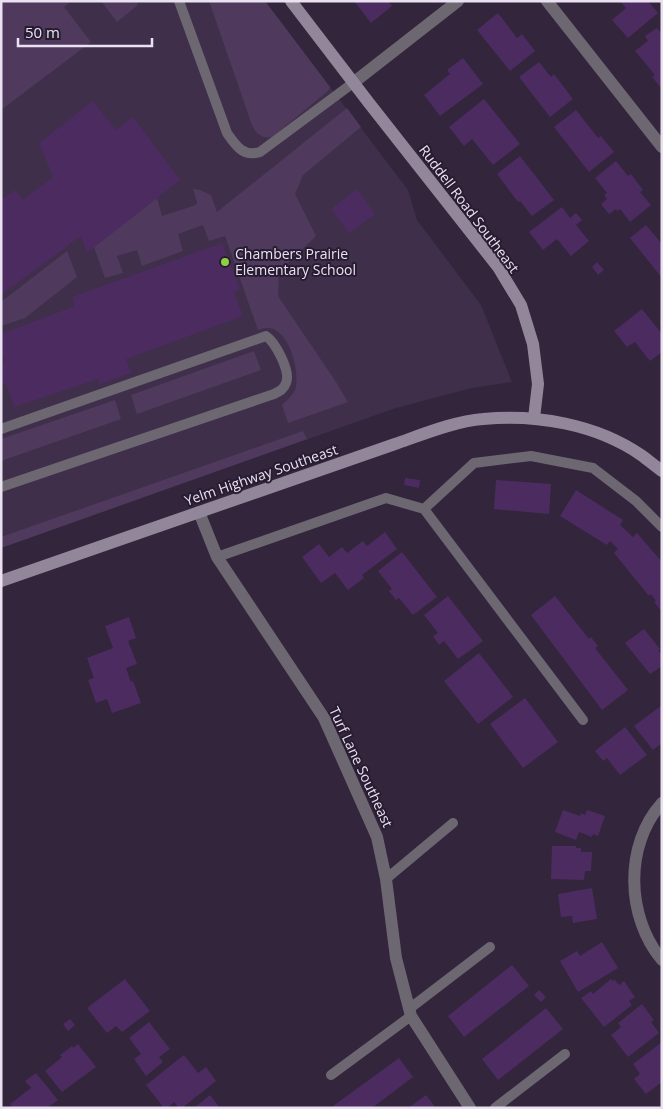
<svg xmlns="http://www.w3.org/2000/svg" width="663" height="1109" font-family="'Open Sans',sans-serif">
  <style>
    .built { fill: #3f2f4a }
    .green { fill: #4f3a5d }
    .building { fill: #4c2c60 }
    .lines { fill: none; stroke-linecap: round; stroke-linejoin: round }
    .lane { stroke: #6d6772; stroke-width: 10 }
    .street { stroke: #6d6772; stroke-width: 12 }
    .secondary { stroke: #92879a; stroke-width: 12 }
    .poi-dot { fill: #8fcd42; stroke: #281c32; stroke-width: 2 }
    .labels { text-anchor: middle; stroke-width: 4; stroke-linejoin: round; paint-order: stroke }
    .street-label { font-size: 14px; fill: #eae2f1; stroke: #281c32 }
    .poi-label { font-size: 14px; fill: #eae2f1; stroke: #281c32; text-anchor: start }
  </style>
  <rect width="100%" height="100%" fill="#32253c"/>
  <path class="built" d="M1,1H265L408,190L417,220L481,305L512,382L472,388L396,408L1,548Z"/>
  <path class="green" d="M1,1H71L64,7L91,42L1,110Z
    M101,1H137L138,5L117,22Z
    M209,1H265L330,87L328,91L272,137C261,139 256,133 252,125Z
    M347,108L361,127L303,175L295,194L316,236L279,272L278,296L336,382L348,402L288,423L282,405C286,401 293,395 295,390C301,373 289,326 266,328C263,328 261,329 258,330L225,236L209,241L203,225L178,234L183,251L142,266L137,250L117,256L123,273L105,278L94,247L157,198L162,216L196,205L197,202L193,189L200,190L211,195L217,212Z
    M67,251L77,277L25,318L1,326V302Z
    M254,351L261,370L137,414L131,395Z
    M115,400L121,419L1,461V439Z
    M303,431L307,439L1,548V537Z"/>
  <path class="building" d="M354,1H388L392,6L371,23Z
    M620,1H648L658,13L628,38L612,20L626,8Z
    M498,13L517,38L522,34L535,51L510,71L477,30Z
    M657,28L662,34V89L652,77L655,75L635,51L648,41L645,36Z
    M463,58L483,84L440,116L424,95L450,74L447,70Z
    M539,62L551,77L554,74L573,99L550,117L519,77Z
    M484,99L520,144L493,165L472,139L464,146L449,127Z
    M93,101L116,130L133,117L180,180L87,253L81,236L1,295V200L15,190L23,200L53,177L39,143Z
    M576,110L598,138L601,136L614,152L589,172L554,127Z
    M520,156L554,200L532,216L520,201L518,202L497,174Z
    M616,161L628,176L631,174L643,190L640,192L651,205L630,222L620,209L617,211L616,209L609,214L601,204L607,199L604,195L607,193L595,178Z
    M357,189L375,214L349,233L331,209Z
    M562,207L570,218L576,213L582,220L576,225L589,241L571,256L557,239L543,250L529,232Z
    M646,225L662,244V278L630,238Z
    M222,243L240,289L234,292L243,316L126,359L131,373L99,384L98,379L14,407L6,383L1,385V362L5,361L1,351V334L75,306L72,297Z
    M597,262L604,270L598,275L592,267Z
    M642,309L662,334V352L650,361L635,342L627,347L614,331Z
    M405,478L420,480L419,488L404,485Z
    M496,480L551,484L549,514L494,509Z
    M576,490L623,520L620,525L633,537L637,533L662,562V612L654,602L656,601L651,594L649,596L614,553L618,549L610,541L607,545L560,516Z
    M385,532L397,549L362,575L364,578L348,590L335,573L321,583L302,557L319,544L329,557L342,547L347,553L363,541L367,546Z
    M402,552L437,597L413,615L399,598L396,600L389,591L392,589L378,571Z
    M448,596L483,641L458,659L444,641L439,645L433,636L438,633L424,615Z
    M555,596L589,639L591,637L598,646L595,648L628,690L602,710L531,615Z
    M129,617L136,638L128,641L137,664L126,668L131,682L133,681L141,703L112,713L107,699L96,703L88,680L94,678L87,658L113,648L105,626Z
    M644,629L660,649L658,651L662,655V666L650,674L625,643Z
    M479,653L513,697L478,724L444,681Z
    M525,698L558,742L523,768L490,724Z
    M662,705V743L653,750L634,726Z
    M625,727L647,755L620,775L607,758L603,761L595,751Z
    M563,810L580,816L581,813L585,815L587,810L605,816L598,836L593,834L592,837L579,832L576,840L555,832Z
    M552,846H576V848H581V852H592L591,871H585L584,880L551,879Z
    M592,888L597,919L573,923L572,916L561,917L558,894Z
    M602,942L618,968L578,992L560,961L577,951L580,956Z
    M512,965L529,986L464,1037L448,1016Z
    M125,979L150,1011L122,1032L116,1026L107,1033L87,1008Z
    M611,979L613,981L614,979L619,985L624,981L635,997L629,1001L632,1005L604,1027L581,998L591,991L593,994Z
    M539,990L546,997L541,1002L534,995Z
    M642,1004L654,1020L651,1022L659,1033L628,1057L611,1035L621,1027L618,1023Z
    M546,1008L563,1029L498,1080L482,1059Z
    M70,1019L75,1025L68,1031L63,1024Z
    M149,1022L170,1049L159,1057L163,1062L146,1076L134,1059L141,1054L129,1038Z
    M662,1042V1082L646,1094L634,1079L640,1074L633,1064Z
    M78,1044L96,1067L62,1092L45,1071L62,1057L60,1055L72,1046L73,1048Z
    M184,1055L198,1073L206,1067L216,1081L182,1108H179L174,1102L167,1108H164L146,1085Z
    M399,1058L413,1077L372,1108H334L333,1106Z
    M36,1073L58,1100L47,1108H13L10,1104L31,1088L25,1081Z
    M210,1095L220,1108H194Z
    M426,1095L436,1108H408Z"/>
  <g class="lines">
    <path class="lane" d="M179,1L227,133C236,146 243,157 260,152L353,83
      M1,429L266,336C276,343 291,372 286,383C284,389 280,391 274,394L1,487
      M424,509L583,720
      M217,557L386,498L424,509L474,463L531,456L593,468L636,501L662,527
      M386,879L453,823
      M409,1009L490,947
      M331,1075L411,1016
      M495,1108L565,1054"/>
    <path class="street" d="M547,1L662,147
      M353,83L458,1
      M199,512L217,557L324,718L377,837L386,879L396,958L411,1016L470,1108
      M662,803C624,845 626,917 662,960"/>
    <path class="secondary" d="M291,1L369,103L498,267L521,305L533,344L538,384L534,418
      M1,581L395,444C421,435 455,421 483,419C536,414 596,424 641,455C648,460 655,466 662,471"/>
  </g>
  <circle class="poi-dot" cx="225" cy="262" r="5"/>
  <g class="labels">
    <g class="street-label">
      <text transform="translate(469 209) rotate(53)" y="5">Ruddell Road Southeast</text>
      <text transform="translate(261 475) rotate(-19)" y="5">Yelm Highway Southeast</text>
      <text transform="translate(361 767) rotate(65)" y="5">Turf Lane Southeast</text>
    </g>
    <g class="poi-label">
      <text x="235" y="259">Chambers Prairie<tspan x="235" dy="16">Elementary School</tspan></text>
    </g>
  </g>
  <rect width="663" height="1109" fill="none" stroke="#eae2f1" stroke-width="5"/>
  <path d="M18 38v8h134v-8" fill="none" stroke="#eae2f1" stroke-width="2.5"/>
  <text x="25" y="38" font-size="15" fill="#eae2f1" stroke="#281c32" stroke-width="4" paint-order="stroke">50 m</text>
</svg>
